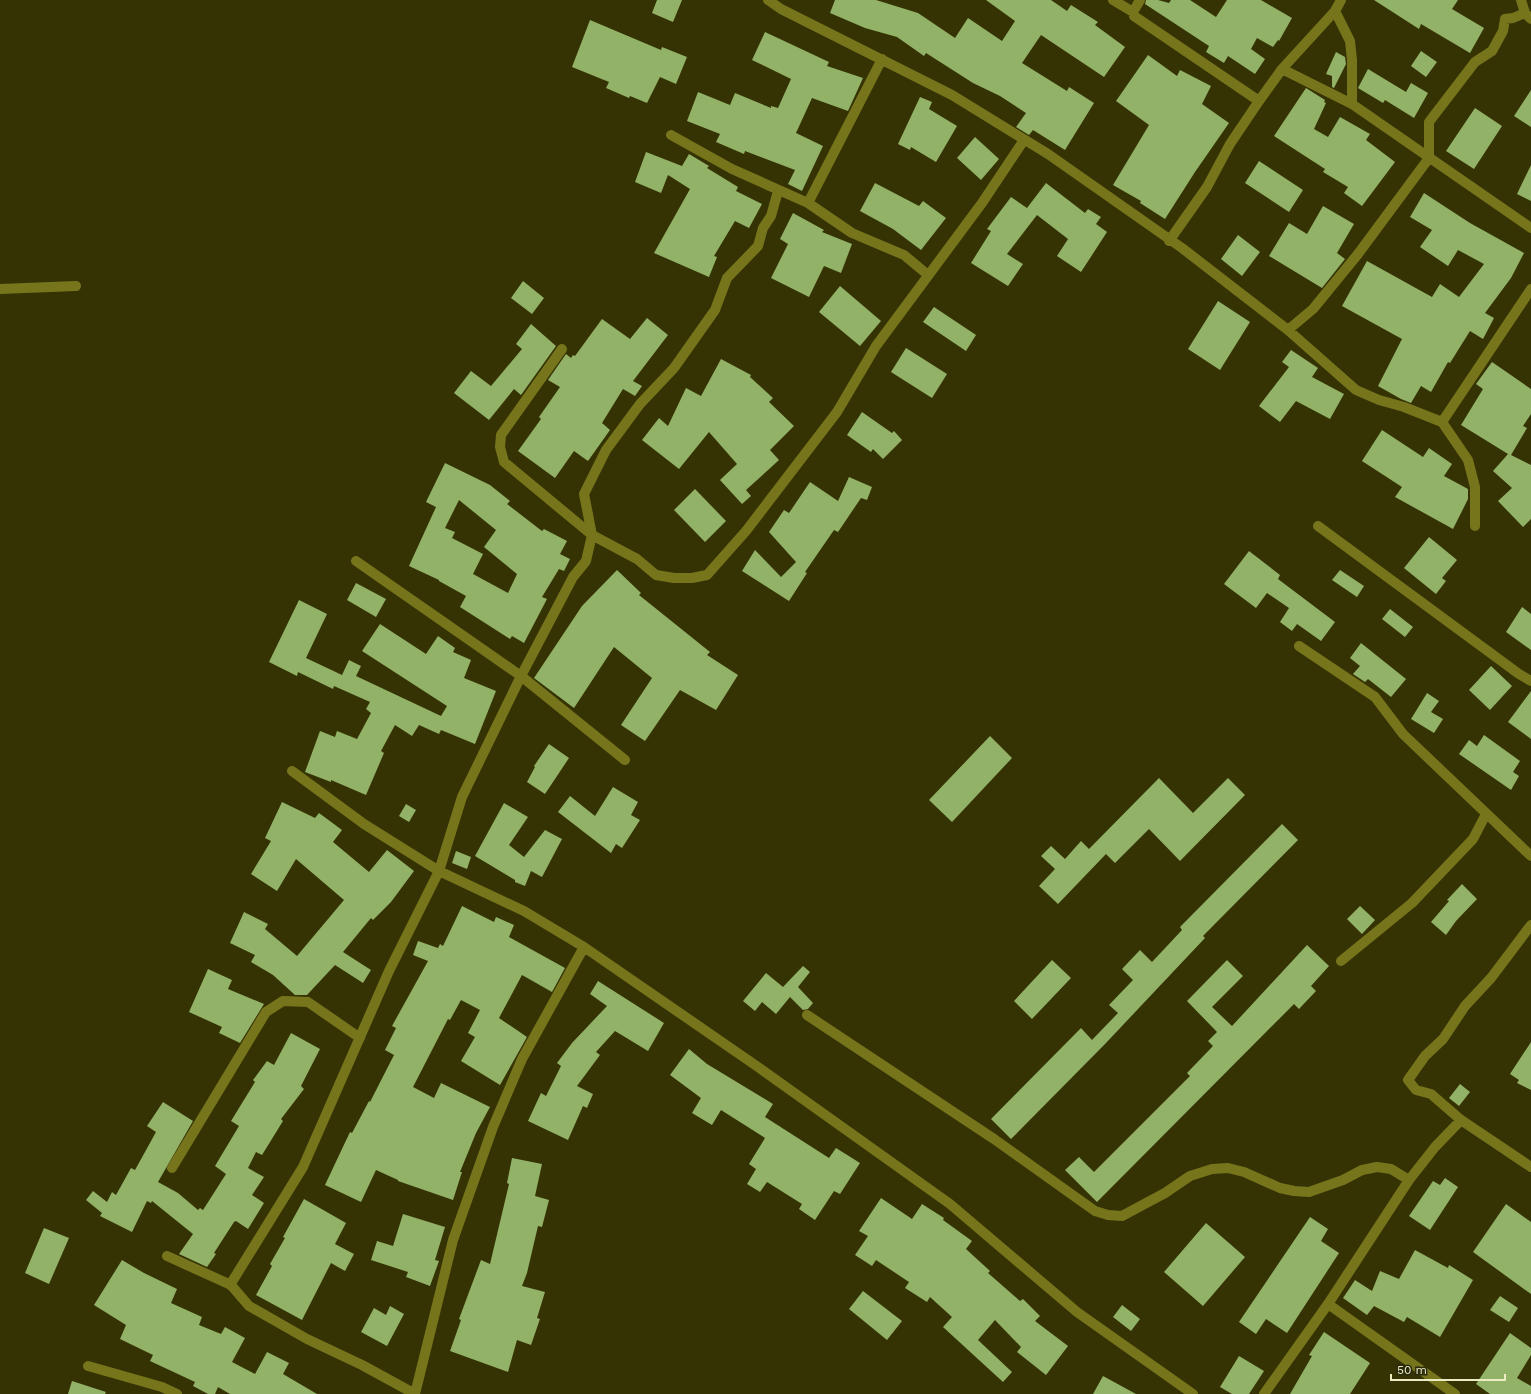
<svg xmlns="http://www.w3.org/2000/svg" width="1531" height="1394" font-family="'Work Sans',sans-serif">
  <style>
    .building { fill: #92b267; fill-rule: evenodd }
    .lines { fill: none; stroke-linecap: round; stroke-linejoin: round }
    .street { stroke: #77751c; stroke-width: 10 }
  </style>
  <rect width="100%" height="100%" fill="#353304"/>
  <path class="building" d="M657,0H682L673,22L652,13Z
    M835,0H876L918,13L955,38L968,18L1002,41L1015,21L986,0H1051L1067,11L1071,5L1098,22L1095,25L1125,47L1104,77L1041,35L1022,63L1067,91L1069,87L1094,103L1065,150L1033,130L1029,135L1016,127L1026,113L1000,96L973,83L926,53L924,56L897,37L865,28L830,13Z
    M1146,0H1158L1169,3L1171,0H1190L1216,17L1227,0H1261L1292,18L1279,41L1278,40L1273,47L1257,38L1251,49L1265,59L1255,74L1228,56L1224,63L1206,52L1209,46L1145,4Z
    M1374,0H1458L1452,9L1484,28L1470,53L1421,24L1419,29Z
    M590,20L661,50L662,47L687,57L676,84L660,77L647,103L630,96L629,98L606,88L609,82L572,67Z
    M765,32L829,62L827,66L863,78L848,111L812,98L796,133L823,146L802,191L788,184L795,170L745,151L744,154L716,142L720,134L687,121L698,92L730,105L735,93L771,108V106L778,108L791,79L752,60Z
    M1421,51L1437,62L1426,77L1411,66Z
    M1336,52L1345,57L1346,64L1334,88L1332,87V76L1326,74Z
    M1148,55L1177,76L1180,70L1211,86L1202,104L1229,123L1195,172L1165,219L1140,203L1141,201L1113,185L1149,125L1116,101Z
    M1368,69L1406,92L1411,83L1428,93L1414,118L1385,100L1383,103L1358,88Z
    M1306,88L1325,100L1324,102L1326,103L1314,129L1328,137L1340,117L1370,134L1366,140L1395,162L1362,206L1344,193L1348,187L1323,172L1325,169L1274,136Z
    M1531,90V127L1514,116Z
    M920,97L932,102L929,109L957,126L936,162L911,147L910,150L898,144Z
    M1475,108L1502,126L1474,169L1446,151Z
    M975,137L999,159L981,180L957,158Z
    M646,152L682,166L689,154L709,166L707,168L738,187L736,191L762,204L749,228L735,221L714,256L717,257L709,277L654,253L690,189L668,175L661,193L635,182Z
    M1259,161L1303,190L1289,212L1245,183Z
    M1531,165V201L1517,194Z
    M875,183L919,206L923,201L946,218L921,250L893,229L860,211Z
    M1046,183L1085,213L1088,209L1101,217L1096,224L1107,232L1081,272L1057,256L1068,239L1037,215L1007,254L1023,264L1008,286L971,263L991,231L987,229L1011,197L1027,208Z
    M1424,193L1470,223L1524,253L1511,278L1485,313L1494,318L1483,339L1470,331L1450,363L1448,362L1431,392L1421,386L1411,403L1401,399L1378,386L1402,339L1342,306L1367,261L1432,297L1440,284L1459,297L1484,264L1458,250L1448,266L1420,247L1432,230L1410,217Z
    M1323,206L1354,224L1337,253L1345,259L1322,288L1269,256L1289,223L1307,234Z
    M793,213L824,230L822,232L852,244L841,273L824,266L809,297L771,278L788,244L780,239Z
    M1238,235L1260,252L1242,276L1221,259Z
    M523,281L544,298L532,314L511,298Z
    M840,286L881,321L860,346L819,312Z
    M1218,301L1250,322L1220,370L1188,349Z
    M934,307L976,335L966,351L923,322Z
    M647,318L668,335L633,381L642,386L635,396L623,389L602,423L610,430L588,461L574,451L555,478L518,451L541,419L539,417L560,387L548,380L566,354L571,358L573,355L575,356L602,319L630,339Z
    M531,324L556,346L521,395L514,389L489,420L454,393L471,371L491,386L522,349L516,344Z
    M906,348L947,374L932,398L891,372Z
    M1291,350L1318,368L1312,377L1344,394L1330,419L1296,401L1280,422L1259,406L1289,367L1282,362Z
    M721,359L751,375L750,377L773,398L769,402L794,426L770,450L779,460L746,490L751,496L742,504L720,480L737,464L709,432L679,469L642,440L659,418L668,426L686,388L701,396Z
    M1492,362L1531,389V414L1523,426L1527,428L1511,455L1531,465V519L1523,527L1498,501L1512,488L1493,471L1508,454L1461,425L1483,389L1476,384Z
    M862,412L892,433L894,431L902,440L883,459L873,449L871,452L847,435Z
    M1382,430L1423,457L1429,448L1452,464L1444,476L1468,489V499L1453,529L1395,497L1402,487L1362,461Z
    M445,463L490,485L510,501L507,504L542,531L544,529L567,541L560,554L570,559L564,571L559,569L542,597L547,599L524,643L512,636L510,639L460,607L466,596L439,581V580L409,566L436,507L426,502ZM459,500L496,530L484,547L517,574L508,593L473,574L483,554L452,538L455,532L445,528Z
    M849,477L872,487L867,500L861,498L838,532L834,530L805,572L807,573L789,601L742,571L755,550L781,577L796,562L769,532L784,510L789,513L810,482L838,501Z
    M695,489L726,521L705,542L674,510Z
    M1429,537L1457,560L1442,578L1446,581L1436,594L1404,568Z
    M1249,551L1280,575L1278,579L1335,622L1321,641L1297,624L1292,631L1280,622L1289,608L1267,593L1256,608L1224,584Z
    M617,570L641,593L639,595L710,652L707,655L738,675L716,710L680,690L645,741L621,725L652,678L614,647L574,708L534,678L582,606Z
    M1340,570L1364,586L1357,597L1332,580Z
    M356,583L386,599L376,617L347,600Z
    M299,600L327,614L306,658L342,675L349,660L361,666L356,676L441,716L447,706L362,651L380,624L426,654L438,636L455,648L453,652L471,660L464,678L496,691L475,744L441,730L439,734L419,725L412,736L395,725L381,751L384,753L366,795L331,780V782L305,772L320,731L335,737L337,731L357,739L371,713L366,709L370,702L334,686L333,689L298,672L297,676L269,662Z
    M1522,607L1531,614V650L1506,632Z
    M1390,609L1413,627L1405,637L1382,619Z
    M1361,643L1406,679L1391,697L1368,679L1365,682L1353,674L1360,666L1350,658Z
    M1491,666L1512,686L1490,710L1469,690Z
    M1531,691V739L1508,722Z
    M1427,693L1439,701L1431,712L1443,719L1434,733L1411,719Z
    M1484,735L1520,761L1513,772L1519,776L1511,790L1459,754L1469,740L1477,746Z
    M990,736L1012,758L952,822L929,800Z
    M549,744L569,758L545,794L527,782L535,767L534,766Z
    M1159,778L1193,813L1228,778L1245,795L1180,861L1149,829L1115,863L1106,854L1058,904L1039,886L1055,869L1041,856L1051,846L1065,859L1081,841L1089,849Z
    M613,787L638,802L631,815L640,820L622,848L616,844L611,853L558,812L570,796L595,816Z
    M282,802L315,818L319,813L342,830L333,842L369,872L387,850L414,871L391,902L373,920L371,918L343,952L371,970L363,983L335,965L307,995H295L273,975L251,962L255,955L230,943L244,912L268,924L265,929L297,956L344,900L296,859L277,891L251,874L271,841L265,838Z
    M504,803L528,817L509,845L524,857L545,830L562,839L542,877L531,871L525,886L515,882V880L475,856Z
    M406,804L416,810L409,822L399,816Z
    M1282,824L1298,840L1203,936L1205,938L1105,1044L1011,1139L991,1119L1081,1028L1092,1040L1118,1013L1109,1005L1133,980L1122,969L1140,950L1152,962L1182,930L1180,927Z
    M456,851L471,857L467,869L452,863Z
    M1462,884L1477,899L1456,921L1446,935L1431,922L1449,901L1447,900Z
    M462,906L494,922L496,917L514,925L509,937L565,968L552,992L522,975L499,1018L527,1037L500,1085L461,1061L475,1037L468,1033L480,1010L461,1000L450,1020L448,1019L413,1087L434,1098L441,1083L490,1107L476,1133L460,1172H462L453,1200L398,1181V1180L376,1170L361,1202L325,1185L350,1132L352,1133L369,1101L370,1102L394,1055L385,1050L396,1028L392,1026L428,961L413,955L418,941L438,948L440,944L443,946Z
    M1360,906L1375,920L1362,934L1347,919Z
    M1307,945L1329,966L1311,986L1316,991L1299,1009L1294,1004L1097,1202L1065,1170L1079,1157L1094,1172L1190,1076L1187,1073L1213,1046L1208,1041L1217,1032L1187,1001L1227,960L1243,976L1212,1007L1232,1026Z
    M1052,960L1071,978L1032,1019L1014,1001Z
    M803,966L810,972L798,987L813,1003L808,1009L803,1010L790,997L776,1014L762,1002L755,1011L743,1001L766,973L783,987Z
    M208,969L232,980L228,989L264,1004L240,1043L219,1033L222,1027L189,1012Z
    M598,981L664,1023L648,1051L615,1031L596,1052L600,1055L577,1086L593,1094L587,1108L583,1106L568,1140L528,1121L541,1093L546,1096L561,1066L557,1063L572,1043L607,1006L590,994Z
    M291,1033L320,1049L301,1086L304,1089L281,1119L283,1121L262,1155L256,1152L248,1168L264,1177L252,1195L264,1203L248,1229L236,1221L234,1222L214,1253L216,1254L207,1267L179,1254L193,1234L152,1201L151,1203L147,1201L132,1232L100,1216L102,1213L86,1200L93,1191L107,1202L112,1192L116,1195L131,1168L135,1170L156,1132L147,1126L163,1102L193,1121L158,1182L178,1193L198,1210L200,1208L203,1210L226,1174L215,1166L239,1126L231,1121L255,1082L253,1080L267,1061L274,1065Z
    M1531,1042V1090L1517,1083L1519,1080L1510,1074Z
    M689,1049L707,1064L773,1104L765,1117L829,1158L836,1148L860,1163L840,1194L834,1191L815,1220L799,1209L802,1204L767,1182L760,1192L747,1184L756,1169L749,1164L765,1138L721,1110L712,1125L692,1113L701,1098L670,1075Z
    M1460,1084L1470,1092L1459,1106L1449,1098Z
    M512,1158L542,1164L535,1196L549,1200L542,1227L538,1226L527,1273L522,1286L545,1292L537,1318L540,1319L531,1345L517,1340L508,1372L450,1351L461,1320L459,1319L481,1260L490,1264L509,1184L507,1183Z
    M1445,1178L1458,1187L1430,1230L1409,1216L1433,1181L1440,1185Z
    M881,1198L912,1219L922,1204L944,1218L943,1220L972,1241L966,1249L990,1271L988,1273L1020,1301L1023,1299L1040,1316L1035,1321L1068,1346L1046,1375L1017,1352L1021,1347L995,1320L978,1340L1012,1372L1003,1382L943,1327L952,1317L930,1297L927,1302L905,1288L909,1282L876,1260L872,1266L855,1255L868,1236L859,1231Z
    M304,1199L346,1223L335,1244L354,1254L345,1271L331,1263L302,1320L256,1295L272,1266L270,1264L285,1238L283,1237Z
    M1506,1204L1531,1222V1294L1473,1252Z
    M403,1214L445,1227L435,1260L439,1261L430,1286L406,1277L408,1272L371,1260L377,1241L393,1246Z
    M1310,1217L1328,1229L1321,1241L1339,1253L1287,1333L1266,1319L1256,1334L1239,1322Z
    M1206,1223L1245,1257L1203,1306L1164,1272Z
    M44,1228L69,1238L49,1284L25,1273Z
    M1415,1250L1448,1268L1449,1265L1473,1280L1440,1337L1407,1317L1404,1322L1374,1306L1367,1315L1343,1298L1355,1280L1372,1291L1380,1271L1399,1279Z
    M122,1260L144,1273L177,1289L171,1303L202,1317L199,1325L221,1334L225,1327L245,1338L232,1362L255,1374L267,1352L289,1363L283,1374L317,1394H230L218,1387L215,1394H208L193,1386L195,1382L150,1361L153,1355L120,1339L126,1325L94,1305Z
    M863,1291L902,1321L887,1340L849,1309Z
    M1500,1296L1518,1308L1509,1322L1490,1310Z
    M1122,1305L1140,1319L1131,1331L1113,1317Z
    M390,1306L404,1314L387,1346L361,1332L374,1308L386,1315Z
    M1324,1332L1370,1363L1350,1394H1290L1312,1356L1309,1355Z
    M1510,1333L1531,1348V1355L1517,1378L1531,1386V1394H1490L1476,1384Z
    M1239,1356L1264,1371L1249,1394H1232L1220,1387Z
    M1103,1376L1136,1394H1093Z
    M72,1381L106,1392L105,1394H68Z"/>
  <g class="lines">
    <path class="street" d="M768,0L781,9L952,95L1048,154L1182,248L1288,330L1356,390L1379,400L1404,407L1442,422L1468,460L1475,487V526
      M1113,0L1133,12L1134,16L1259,101
      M1521,0L1525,13L1531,19
      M1335,11L1350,41L1352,60V104
      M1133,12L1140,0
      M1282,69L1352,104L1531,228
      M671,135L732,169L808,203L852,233L904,255L928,275
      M808,203L882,59
      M1169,241L1207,187L1230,144L1259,101L1282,69L1335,11L1341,0
      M0,289L76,286
      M1288,330L1313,309L1358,254L1429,158V122L1475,62L1492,51L1503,31L1505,19L1513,18L1525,13
      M562,349L501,435L500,447L504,462L592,535L637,559L656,575L674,578H692L707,575L746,531L837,412L876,346L982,203L1024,140
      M1442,422L1531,289
      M1318,526L1519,674L1531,681
      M356,561L521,676L625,760
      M1299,646L1375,697L1403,734L1531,856
      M292,771L364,824L439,871L524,911L584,947L758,1067L950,1204L1077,1312L1193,1394
      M1531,925L1491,978L1465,1006L1443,1039L1425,1056L1408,1080L1416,1090L1431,1094L1461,1120L1531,1167
      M1341,961L1412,903L1473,839L1486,814
      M807,1015L994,1139L1095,1211L1108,1215L1122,1216L1165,1193L1190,1176L1212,1169L1228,1168L1244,1172L1280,1188L1294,1191L1309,1192L1343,1180L1362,1170L1377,1167L1391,1169L1409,1180
      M172,1168L266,1012L283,1001L308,1002L360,1038
      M167,1256L231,1285L249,1306L307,1339L362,1365L415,1394
      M230,1285L303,1167L389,971L439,871L462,797L521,676L573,577L586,561L592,535L584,494L606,450L640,404L674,368L715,310L727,278L758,246L763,228L771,216L778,191
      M1328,1304L1455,1394
      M88,1366L162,1387L177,1394
      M415,1394L453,1240L493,1127L522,1059L584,947
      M1264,1394L1328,1304L1409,1180L1435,1147L1461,1120"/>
  </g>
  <path d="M1391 1374v6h114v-6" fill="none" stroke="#ebecc3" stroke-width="2"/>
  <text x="1397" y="1374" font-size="12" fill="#ebecc3" stroke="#29290e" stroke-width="3" paint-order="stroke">50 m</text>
</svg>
